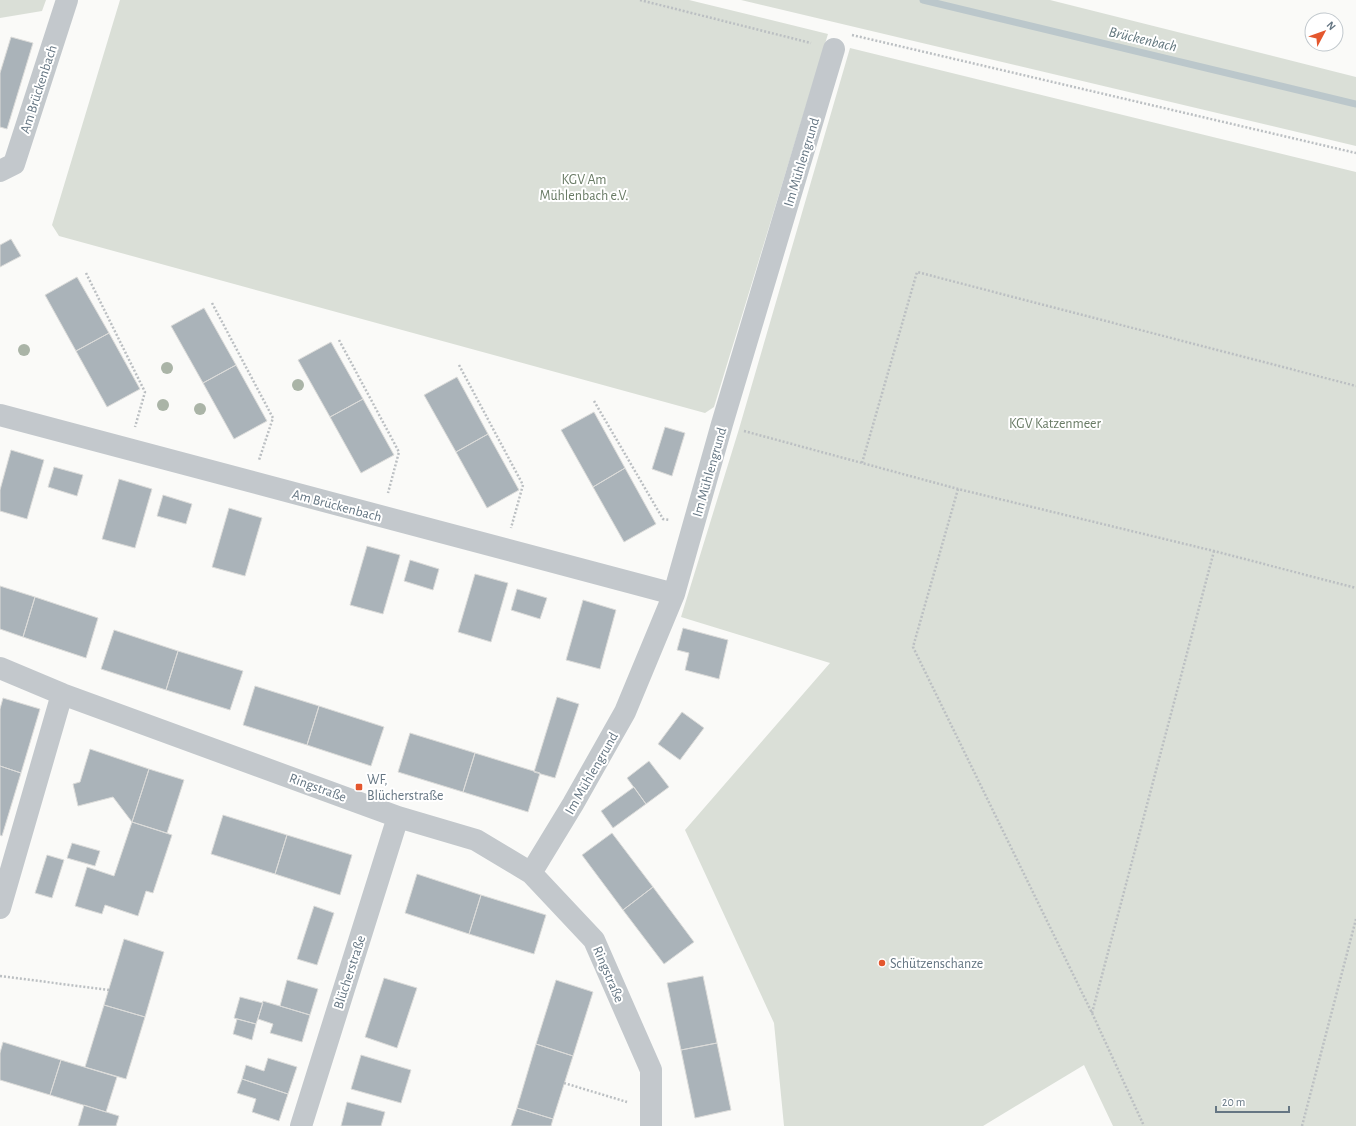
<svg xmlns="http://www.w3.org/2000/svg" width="1356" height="1126" font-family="'Alegreya Sans',sans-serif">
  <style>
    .green { fill: #dadfd7 }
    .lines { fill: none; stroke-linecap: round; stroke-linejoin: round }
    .stream { stroke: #bbc7cb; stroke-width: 7 }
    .building { fill: #aab3b9; stroke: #dcdcda }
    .path { stroke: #bbbfc2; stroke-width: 2.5; stroke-dasharray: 2 2; stroke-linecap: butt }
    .street { stroke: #c3c8cc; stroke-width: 22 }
    .tree { fill: #aab4a7 }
    .poi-dot { fill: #e4572e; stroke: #fff; stroke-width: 1.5 }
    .labels { text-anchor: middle; stroke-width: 4; stroke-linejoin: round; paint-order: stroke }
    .street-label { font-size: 14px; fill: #657683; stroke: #fff }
    .park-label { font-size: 14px; fill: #687a64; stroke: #fff }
    .poi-label { font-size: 14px; fill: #657683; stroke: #fff; text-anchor: start }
    .water-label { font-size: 15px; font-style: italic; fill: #60757c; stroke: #fff }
  </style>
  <rect width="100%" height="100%" fill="#fafaf8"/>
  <path class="green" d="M0,0H46L42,11L0,18Z
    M120,0H689L828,34L714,407L705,413L59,236L52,225Z
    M741,0H1050L1356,77V146Z
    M850,48L1356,172V1126H1113L1084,1065L983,1126H784L774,1023L685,830L830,663L681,617L739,429Z"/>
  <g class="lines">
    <path class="stream" d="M923,0L1356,104"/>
  </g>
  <path class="building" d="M11,37L33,43L7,129L0,127V73Z
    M11,239L21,256L0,267V245Z
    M77,277L109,333L76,351L45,295Z
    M204,308L236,365L203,383L171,326Z
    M109,333L140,389L107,407L76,351Z
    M331,342L363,399L330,417L298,360Z
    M236,365L267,421L234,439L203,383Z
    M457,377L488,434L456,452L424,395Z
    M363,399L394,455L361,473L330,417Z
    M594,412L625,468L593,487L561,430Z
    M665,427L685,433L672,476L652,469Z
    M488,434L519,490L487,508L456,452Z
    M11,450L44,460L27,519L0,511V490Z
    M54,467L83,475L77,496L48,487Z
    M625,468L656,524L624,542L593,487Z
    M119,479L152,489L135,548L102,539Z
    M163,495L192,504L186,524L157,516Z
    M229,508L262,518L245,576L212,567Z
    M367,546L400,555L383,614L350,605Z
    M410,560L439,569L433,590L404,581Z
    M475,574L508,583L491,642L458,632Z
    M0,586L35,597L23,637L0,629Z
    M517,589L547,598L540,619L511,610Z
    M35,597L98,618L86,658L23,637Z
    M583,600L616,610L600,669L566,660Z
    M683,628L728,640L719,679L685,670L689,653L677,650Z
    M114,630L178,651L166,690L101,669Z
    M178,651L243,671L230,710L166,690Z
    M255,686L319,706L307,745L243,725Z
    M557,697L579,704L555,778L534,772Z
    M3,698L40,709L21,773L0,766V709Z
    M319,706L384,727L371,766L307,745Z
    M682,712L704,728L680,760L658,744Z
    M410,733L475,753L463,792L398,772Z
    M90,749L149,769L132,822L113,797L78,806L73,784L80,782Z
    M475,753L540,773L528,812L463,792Z
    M649,761L669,787L646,804L627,778Z
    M0,766L21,773L2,836L0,835Z
    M149,769L184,780L167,833L132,822Z
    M634,787L646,804L613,828L601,811Z
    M223,815L287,835L275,874L211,854Z
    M132,822L172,835L153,893L146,891L138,916L105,905L102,914L75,906L87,867L114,876Z
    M612,833L653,887L623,910L582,855Z
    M287,835L352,855L340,895L275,874Z
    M72,843L100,851L95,866L67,858Z
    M47,855L64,860L52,898L35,893Z
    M417,874L481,895L469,934L405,913Z
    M653,887L694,942L664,964L623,910Z
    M481,895L546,915L534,954L469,934Z
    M314,906L334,913L317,965L297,959Z
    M124,939L164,952L145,1017L104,1005Z
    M703,976L717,1043L681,1050L667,983Z
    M384,978L417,988L397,1048L365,1037Z
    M287,980L318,989L310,1015L280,1006Z
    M556,980L593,992L573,1056L536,1044Z
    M240,997L263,1003L256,1024L234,1018Z
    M263,1001L310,1015L302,1042L270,1033L273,1024L258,1019Z
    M104,1005L145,1017L126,1079L85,1067Z
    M237,1019L256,1024L252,1040L233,1034Z
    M3,1042L61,1060L50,1095L0,1080V1053Z
    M717,1043L731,1110L695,1118L681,1050Z
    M536,1044L573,1056L553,1119L517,1108Z
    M361,1055L411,1070L401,1103L351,1089Z
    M268,1058L297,1067L288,1094L242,1079L246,1065L264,1071Z
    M61,1060L117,1077L106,1112L50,1095Z
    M242,1079L288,1094L279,1121L252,1112L256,1099L237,1093Z
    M347,1102L385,1112L381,1126H341Z
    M84,1105L119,1116L116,1126H78Z
    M517,1108L553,1119L551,1126H511Z"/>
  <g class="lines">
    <path class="path" d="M640,0L811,43
      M852,35L1356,153
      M86,273L145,392L135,427
      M212,303L273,418L259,460
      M339,340L399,452L388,493
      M459,365L523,485L511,528
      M594,401L663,519L670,520
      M744,431L958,489L1214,551L1356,588
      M862,463L917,272L1356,386
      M958,489L913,647L1092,1013L1144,1126
      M0,976L109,990
      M1092,1013L1214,551
      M564,1083L627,1102
      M1302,1126L1356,919"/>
    <path class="street" d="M0,171L14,164L67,0
      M0,415L674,594
      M0,668L62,694
      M531,873L573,804L625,712L674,594L722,424L834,49
      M0,908L62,694L398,817L476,840L531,873L594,940L651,1070V1126
      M301,1126L398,817"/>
  </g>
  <g class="tree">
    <circle cx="24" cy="350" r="6"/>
    <circle cx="167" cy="368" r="6"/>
    <circle cx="298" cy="385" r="6"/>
    <circle cx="163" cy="405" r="6"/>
    <circle cx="200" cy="409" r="6"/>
  </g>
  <g class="poi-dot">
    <rect x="355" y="783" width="8" height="8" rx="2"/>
    <circle cx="882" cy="963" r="4"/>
  </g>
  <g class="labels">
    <g class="street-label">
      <text transform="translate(38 89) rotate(-72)" y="5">Am Brückenbach</text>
      <text transform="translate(801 162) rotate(-73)" y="5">Im Mühlengrund</text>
      <text transform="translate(709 472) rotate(-74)" y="5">Im Mühlengrund</text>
      <text transform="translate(337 505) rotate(15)" y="5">Am Brückenbach</text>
      <text transform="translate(591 773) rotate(-60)" y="5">Im Mühlengrund</text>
      <text transform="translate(318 787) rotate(20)" y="5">Ringstraße</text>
      <text transform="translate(349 972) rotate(-72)" y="5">Blücherstraße</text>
      <text transform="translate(609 974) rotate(67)" y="5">Ringstraße</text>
    </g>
    <g class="park-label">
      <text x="584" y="184">KGV Am<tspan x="584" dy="16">Mühlenbach e.V.</tspan></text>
      <text x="1055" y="428">KGV Katzenmeer</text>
    </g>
    <g class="poi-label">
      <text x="367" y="784">WF,<tspan x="367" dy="16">Blücherstraße</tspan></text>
      <text x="890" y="968">Schützenschanze</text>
    </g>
    <g class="water-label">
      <text transform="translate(1143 39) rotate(13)" y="5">Brückenbach</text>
    </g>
  </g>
  <g transform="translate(1324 32) rotate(49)"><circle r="19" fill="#ffffff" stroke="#c1c8cd"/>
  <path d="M0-3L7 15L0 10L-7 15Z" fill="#e4572e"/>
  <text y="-6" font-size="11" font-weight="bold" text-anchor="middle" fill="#657683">N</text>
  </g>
  <path d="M1216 1106v6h73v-6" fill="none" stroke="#657683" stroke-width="2"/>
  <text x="1222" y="1106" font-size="12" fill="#657683" stroke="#ffffff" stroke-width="3" paint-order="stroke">20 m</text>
</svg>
